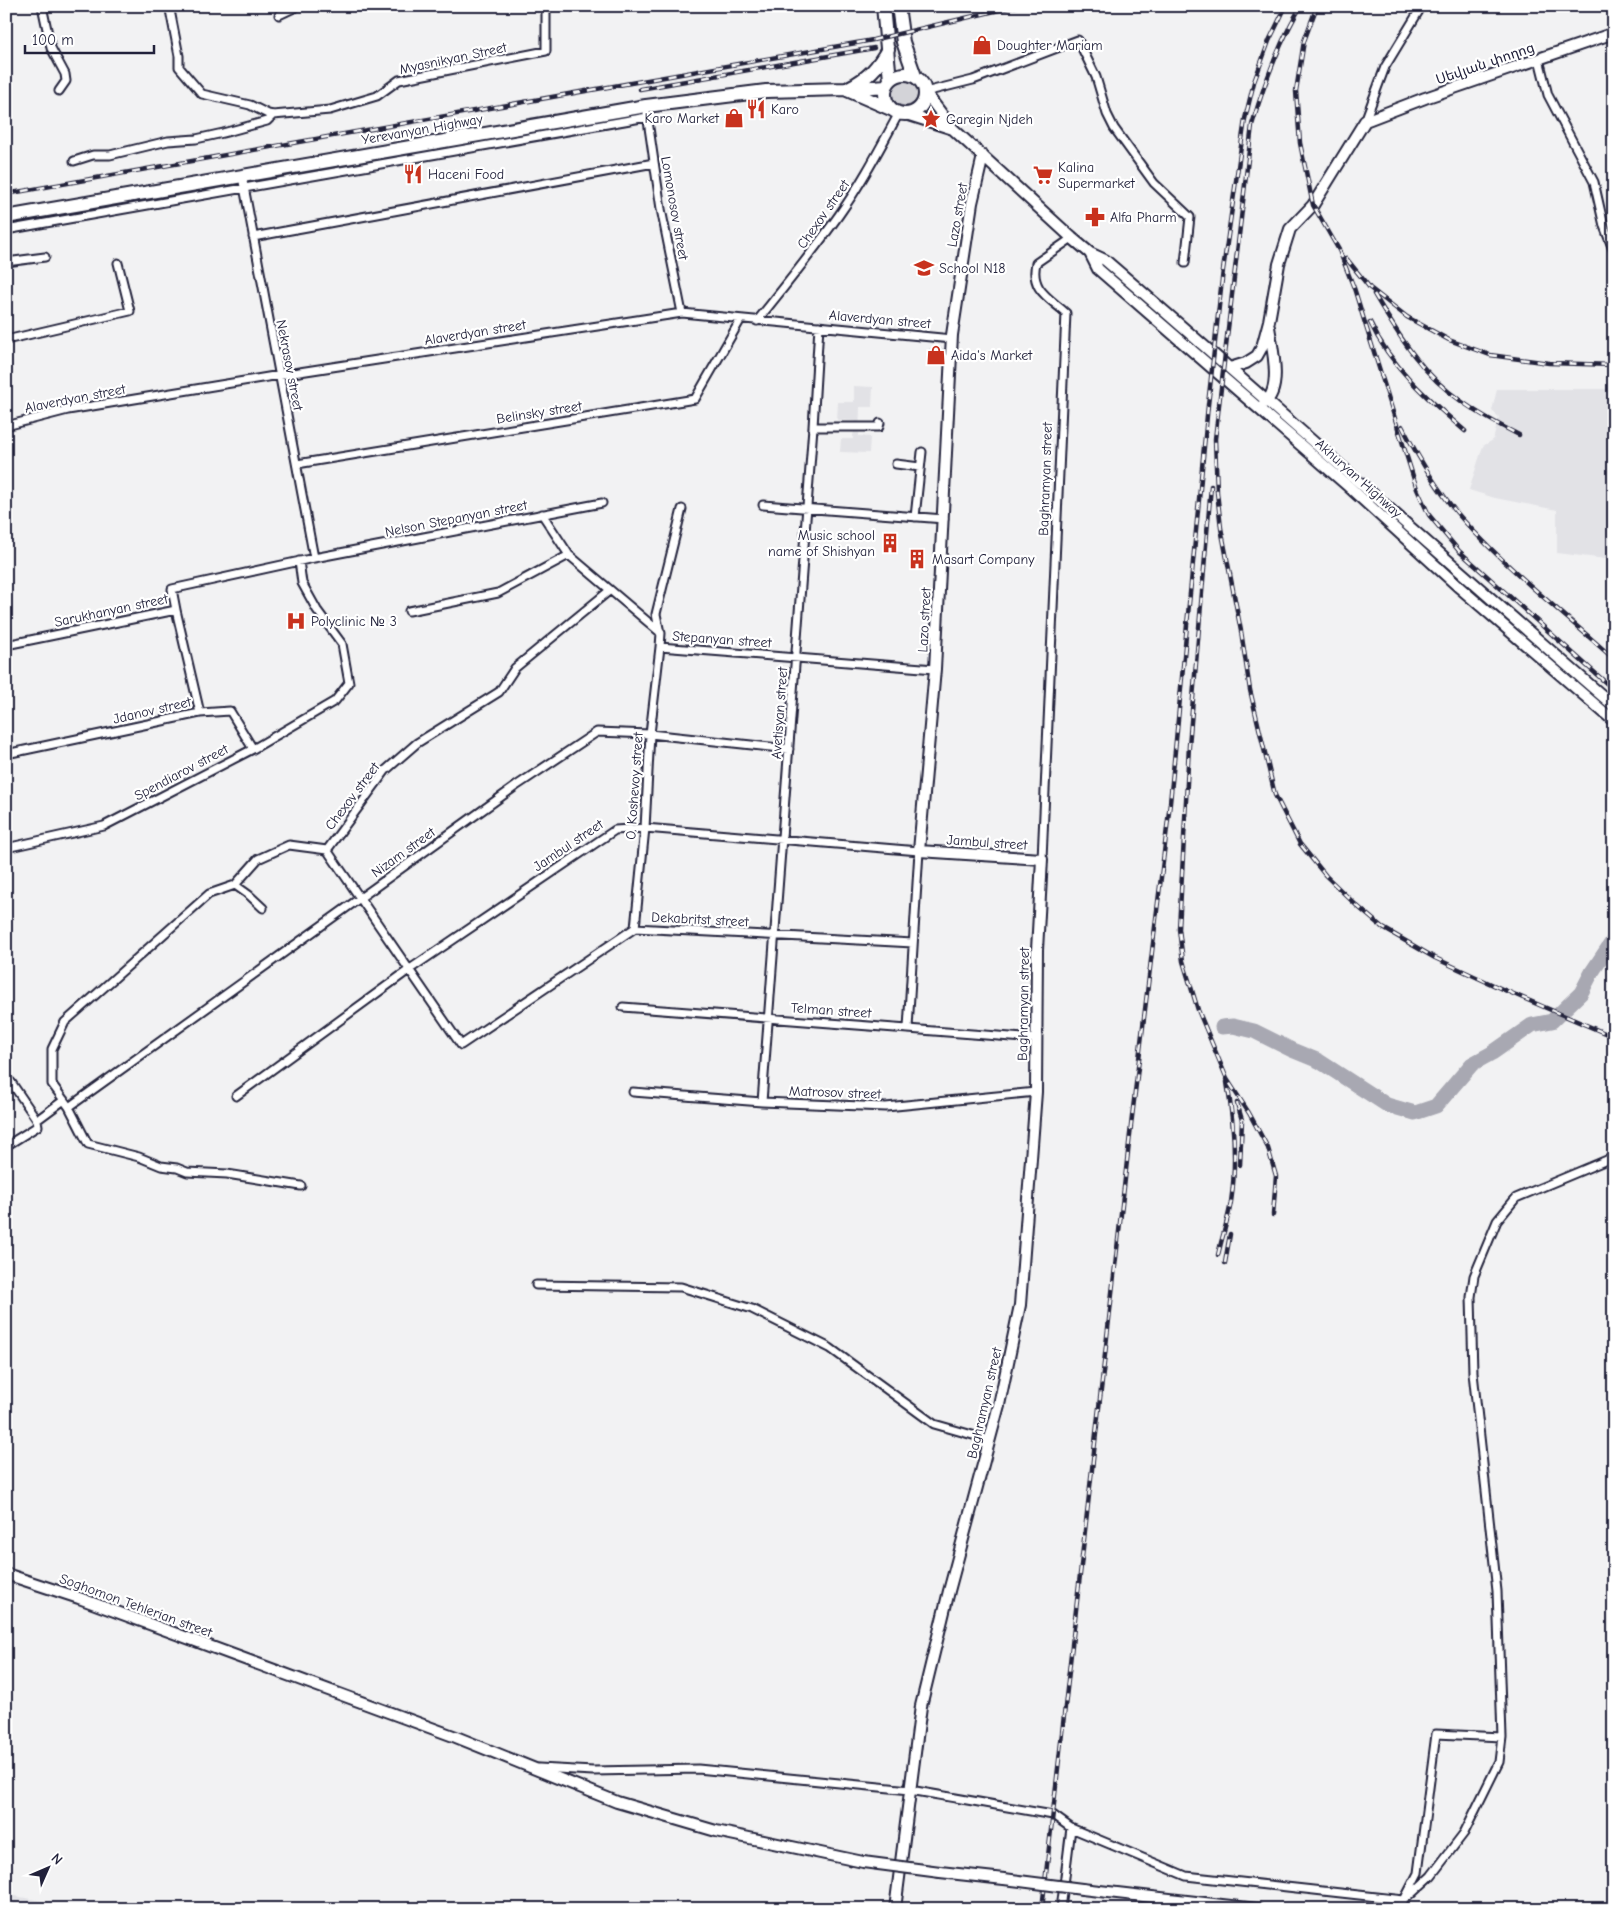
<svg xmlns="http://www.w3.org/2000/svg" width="1620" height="1915" font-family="'Comic Neue','Noto Sans Armenian',sans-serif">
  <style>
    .built { fill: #e2e2e6 }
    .green { fill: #d3d3d8; stroke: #7a7a8a }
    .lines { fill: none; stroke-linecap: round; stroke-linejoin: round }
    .river { stroke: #a8a8b2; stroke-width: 15 }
    .street-casing { stroke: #22223b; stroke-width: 11 }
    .secondary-casing { stroke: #22223b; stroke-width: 14 }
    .highway-casing { stroke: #22223b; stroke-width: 16 }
    .street { stroke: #fff; stroke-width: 7 }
    .secondary { stroke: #fff; stroke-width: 10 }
    .highway { stroke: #fff; stroke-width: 12 }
    .rail-casing { stroke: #22223b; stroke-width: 4.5 }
    .rail { stroke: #fff; stroke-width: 2.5; stroke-dasharray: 8; stroke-linecap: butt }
    .secondary-bridge-casing { stroke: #22223b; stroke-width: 14; stroke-linecap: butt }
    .secondary-bridge { stroke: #fff; stroke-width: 10 }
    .labels { text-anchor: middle; stroke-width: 4.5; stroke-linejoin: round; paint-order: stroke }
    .poi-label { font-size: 14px; fill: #22223b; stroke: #fff; text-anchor: start }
    .street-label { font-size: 14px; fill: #22223b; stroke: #fff }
  </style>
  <rect width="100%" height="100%" fill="#f2f2f3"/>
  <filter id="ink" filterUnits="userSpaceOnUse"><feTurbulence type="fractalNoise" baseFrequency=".02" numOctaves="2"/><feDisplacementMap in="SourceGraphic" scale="10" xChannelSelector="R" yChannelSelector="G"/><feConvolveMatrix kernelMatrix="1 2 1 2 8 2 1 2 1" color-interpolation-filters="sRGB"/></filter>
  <g filter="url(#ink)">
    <path class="built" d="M929,348H944V363L929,362Z
      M854,386L873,387L872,407H860L859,436L870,437L869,453L840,452L841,439H853L854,421L837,420L838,402H854Z
      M1497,389H1614V560L1557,553V510L1495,498L1469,490L1483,446L1493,440L1499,417L1492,411Z
      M6,1891L10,1895L82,1909H6Z"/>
    <path class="green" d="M892 93a13 13 0 1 1 26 0a13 13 0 1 1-26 0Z"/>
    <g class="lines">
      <path class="river" d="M1222,1027L1233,1026L1254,1031L1292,1050L1319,1061L1387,1105L1415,1113L1436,1106L1472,1064L1492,1053L1532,1025L1552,1021L1581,993L1592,972L1614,939"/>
      <defs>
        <path id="street" d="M42,6L51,48L65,74L66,81L59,91
          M171,6L170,10L179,56V67L202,94L250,105L268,114L273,115L330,110L377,96L399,80L546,51V6
          M279,15L298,6
          M1539,59L1548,95L1594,182L1604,226L1614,252
          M925,92L973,80L1078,40L1096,77L1107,114L1114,128L1154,183L1190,217L1185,263
          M647,114L661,209L682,313
          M1365,121L1385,67L1422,6
          M74,161L93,155H110L168,141L196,139L223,133L267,121L273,115
          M242,176L314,558
          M6,230L647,117
          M253,237L654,163
          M6,262L45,257
          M757,321C785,286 813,252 839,215C862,183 880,148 899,113
          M6,340L130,311L118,263
          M6,426L68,410L280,375L682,313L952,339
          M813,427H879L880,423
          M297,464L695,399L741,319
          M896,464L920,467
          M763,505L944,519
          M542,514L569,555L661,633L660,647L935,669
          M915,517L922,452
          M409,611L498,593L569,555
          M660,633L656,614L682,509
          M6,645L176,610L172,589L314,558L602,503
          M200,713L230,711L253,749
          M6,754L200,713L176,610
          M6,848L104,826L253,749L335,701L349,683L342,644L317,610L302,583L299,561
          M327,850L461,1045L635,928L913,943
          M327,850L386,770L417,743L499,692L515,668L609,591
          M1042,859L1066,313C1048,297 1030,289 1036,263L1072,238
          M235,885L249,895L263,908
          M635,928L645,828L650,734L660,647
          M623,1007L1037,1039
          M6,1085L11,1082L37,1120L38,1126L6,1146
          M633,1092L762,1102L886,1107L1036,1092
          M236,1096L410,969L615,830L645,828L919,851L908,1028
          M762,1102L813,427L819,326
          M69,1107L516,786L597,732L650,734L789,749
          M37,1120L64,1100
          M301,1186L227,1174L187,1172L177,1168L161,1166L139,1157L88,1144L69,1107L52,1084V1049L65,1022L209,894L235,885L258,859L289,845L327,850
          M536,1285L681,1287L752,1309L830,1348L934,1424L990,1440
          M539,1768L593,1771L698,1769L910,1790L1053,1815L1071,1828L1186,1876L1404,1900L1418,1873L1436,1734L1502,1737L1497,1591L1473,1373L1471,1297L1474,1276L1497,1221L1516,1198L1614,1157
          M1408,1897L1431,1876L1464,1833L1499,1762L1502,1737
          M1061,1909L1071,1828"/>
        <path id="secondary" d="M925,92L953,129
          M906,114L953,129L1072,238L1090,253L1105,260C1276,407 1443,558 1614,706
          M1090,253L1098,269L1348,486L1460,588L1614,721
          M1230,368L1246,363L1257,356L1262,347L1269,321L1279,264L1290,229L1313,205L1365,121L1425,98L1614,33
          M1264,403C1283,390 1272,347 1269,327
          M6,1574L79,1598L456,1737L617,1802L716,1831L863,1862
          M940,1872L1004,1879
          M1082,1889L1257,1909
          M895,1909L921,1706L949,1591L999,1405L1020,1305L1036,1092L1037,950L1042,859L919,851L935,669L952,335L972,203L983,156"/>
        <path id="highway" d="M883,6L890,80
          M898,6L903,42L915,76
          M885 94a20 20 0 1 1 40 0a20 20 0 1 1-40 0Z
          M850,87C868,78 878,67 888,49
          M847,90L893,110
          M6,217L646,106L766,91L845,89L886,86"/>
      </defs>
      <use href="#street" class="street-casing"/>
      <use href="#secondary" class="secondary-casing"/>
      <use href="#highway" class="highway-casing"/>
      <use href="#street" class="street"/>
      <use href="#secondary" class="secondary"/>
      <use href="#highway" class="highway"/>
      <defs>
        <path id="rail" d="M1301,6C1279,43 1264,84 1252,125L1215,439L1217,492L1221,528L1241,631L1250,690L1275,795L1300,844L1326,876L1356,905L1383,928L1435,958L1502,989L1614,1037
          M1317,6L1304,41L1296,91L1300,143L1313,205L1339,250L1354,288L1417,489L1429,515L1459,551L1614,690
          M640,89L874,48
          M6,194L873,40L1016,6
          M1346,258L1370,288L1407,317L1449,340L1490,355L1549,363L1614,365
          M1374,294C1387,316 1400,338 1416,358C1442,393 1481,416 1519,435
          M1370,322C1390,366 1429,400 1465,431
          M1402,426C1418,457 1441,496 1465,522C1510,571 1564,614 1614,659
          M1211,486L1189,746L1179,929L1183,961L1198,1010L1227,1079L1249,1113L1268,1148L1276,1176L1273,1215
          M1237,1103L1242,1120L1240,1165
          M1218,1255C1222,1237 1228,1220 1231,1202C1237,1161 1234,1122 1227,1082
          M1225,1263L1230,1234
          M1042,1909L1132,1117L1170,803L1208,405L1223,270L1245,119L1254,82L1269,41L1286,6"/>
      </defs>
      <use href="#rail" class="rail-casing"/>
      <use href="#rail" class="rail"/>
      <defs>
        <path id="secondary-bridge" d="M863,1862L940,1872
          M1004,1879L1082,1889"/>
      </defs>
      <use href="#secondary-bridge" class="secondary-bridge-casing"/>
      <use href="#secondary-bridge" class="secondary-bridge"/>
    </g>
  </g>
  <defs>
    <symbol id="shop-bare" viewBox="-9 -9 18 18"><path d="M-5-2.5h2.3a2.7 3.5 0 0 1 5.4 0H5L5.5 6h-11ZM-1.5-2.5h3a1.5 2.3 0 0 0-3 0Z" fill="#c8321e" stroke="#fff" stroke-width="2.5" paint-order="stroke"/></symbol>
    <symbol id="restaurant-bare" viewBox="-9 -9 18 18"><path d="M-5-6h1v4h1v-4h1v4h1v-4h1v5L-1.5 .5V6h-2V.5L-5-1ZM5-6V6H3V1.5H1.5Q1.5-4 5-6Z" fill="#c8321e" stroke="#fff" stroke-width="2.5" paint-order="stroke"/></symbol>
    <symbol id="sight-bare" viewBox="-9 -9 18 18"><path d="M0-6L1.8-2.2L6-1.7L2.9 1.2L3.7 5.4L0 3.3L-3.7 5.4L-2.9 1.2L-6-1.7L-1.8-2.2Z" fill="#c8321e" stroke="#fff" stroke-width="2.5" paint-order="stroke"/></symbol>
    <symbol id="supermarket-bare" viewBox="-9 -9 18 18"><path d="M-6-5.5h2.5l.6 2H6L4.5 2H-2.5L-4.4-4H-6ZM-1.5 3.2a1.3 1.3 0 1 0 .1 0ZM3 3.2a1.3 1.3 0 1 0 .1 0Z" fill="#c8321e" stroke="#fff" stroke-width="2.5" paint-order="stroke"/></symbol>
    <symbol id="pharmacy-bare" viewBox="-9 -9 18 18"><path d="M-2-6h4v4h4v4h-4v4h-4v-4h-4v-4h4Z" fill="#c8321e" stroke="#fff" stroke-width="2.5" paint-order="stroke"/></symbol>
    <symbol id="school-bare" viewBox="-9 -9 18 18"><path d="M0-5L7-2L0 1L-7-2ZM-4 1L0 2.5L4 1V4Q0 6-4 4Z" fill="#c8321e" stroke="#fff" stroke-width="2.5" paint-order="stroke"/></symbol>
    <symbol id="building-bare" viewBox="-9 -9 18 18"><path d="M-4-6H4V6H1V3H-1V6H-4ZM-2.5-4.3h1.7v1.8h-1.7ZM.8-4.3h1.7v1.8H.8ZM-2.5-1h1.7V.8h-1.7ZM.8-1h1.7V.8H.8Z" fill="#c8321e" stroke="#fff" stroke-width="2.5" paint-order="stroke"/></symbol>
    <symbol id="hospital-bare" viewBox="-9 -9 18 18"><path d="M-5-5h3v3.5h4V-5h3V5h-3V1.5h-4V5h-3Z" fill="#c8321e" stroke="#fff" stroke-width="2.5" paint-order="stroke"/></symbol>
  </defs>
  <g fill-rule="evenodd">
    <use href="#shop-bare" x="968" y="31" width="28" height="28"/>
    <use href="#restaurant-bare" x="742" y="95" width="28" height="28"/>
    <use href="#shop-bare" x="720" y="104" width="28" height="28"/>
    <use href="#sight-bare" x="917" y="105" width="28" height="28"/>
    <use href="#restaurant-bare" x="399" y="160" width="28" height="28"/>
    <use href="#supermarket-bare" x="1029" y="161" width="28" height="28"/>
    <use href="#pharmacy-bare" x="1081" y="203" width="28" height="28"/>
    <use href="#school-bare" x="910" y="254" width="28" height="28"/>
    <use href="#shop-bare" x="922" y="341" width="28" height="28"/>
    <use href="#building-bare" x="876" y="529" width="28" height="28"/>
    <use href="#building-bare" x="903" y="545" width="28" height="28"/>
    <use href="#hospital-bare" x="282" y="607" width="28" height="28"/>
  </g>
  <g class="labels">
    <g class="poi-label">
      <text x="997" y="50">Doughter Mariam</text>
      <text x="771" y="114">Karo</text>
      <text x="719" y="123" text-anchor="end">Karo Market</text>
      <text x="946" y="124">Garegin Njdeh</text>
      <text x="1058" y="172">Kalina<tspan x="1058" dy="16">Supermarket</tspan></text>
      <text x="428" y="179">Haceni Food</text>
      <text x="1110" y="222">Alfa Pharm</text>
      <text x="939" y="273">School N18</text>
      <text x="951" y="360">Aida's Market</text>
      <text x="875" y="540" text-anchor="end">Music school<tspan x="875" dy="16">name of Shishyan</tspan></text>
      <text x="932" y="564">Masart Company</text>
      <text x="311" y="626">Polyclinic № 3</text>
    </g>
    <g class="street-label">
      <text transform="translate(453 58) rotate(-12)" y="5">Myasnikyan Street</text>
      <text transform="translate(1485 63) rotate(-19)" y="5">Սեվյան փողոց</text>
      <text transform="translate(422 129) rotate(-10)" y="5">Yerevanyan Highway</text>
      <text transform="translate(675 208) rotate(80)" y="5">Lomonosov street</text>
      <text transform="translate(823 214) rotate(-55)" y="5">Chexov street</text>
      <text transform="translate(957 215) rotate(-80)" y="5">Lazo street</text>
      <text transform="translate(880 319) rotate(5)" y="5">Alaverdyan street</text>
      <text transform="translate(475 332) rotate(-9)" y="5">Alaverdyan street</text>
      <text transform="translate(290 365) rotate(79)" y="5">Nekrasov street</text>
      <text transform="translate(75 398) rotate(-11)" y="5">Alaverdyan street</text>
      <text transform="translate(539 412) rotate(-9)" y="5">Belinsky street</text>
      <text transform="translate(1359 478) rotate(42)" y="5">Akhuryan Highway</text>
      <text transform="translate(1045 479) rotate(-88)" y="5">Baghramyan street</text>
      <text transform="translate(456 518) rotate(-11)" y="5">Nelson Stepanyan street</text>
      <text transform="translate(111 610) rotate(-12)" y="5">Sarukhanyan street</text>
      <text transform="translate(924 620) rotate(-87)" y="5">Lazo street</text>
      <text transform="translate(722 639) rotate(4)" y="5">Stepanyan street</text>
      <text transform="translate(152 710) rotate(-13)" y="5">Jdanov street</text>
      <text transform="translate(779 713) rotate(-86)" y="5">Avetisyan street</text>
      <text transform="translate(181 772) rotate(-28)" y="5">Spendiarov street</text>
      <text transform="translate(634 786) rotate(-86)" y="5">O. Koshevoy street</text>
      <text transform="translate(352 796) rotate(-53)" y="5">Chexov street</text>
      <text transform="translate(987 842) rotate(4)" y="5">Jambul street</text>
      <text transform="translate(568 845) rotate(-34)" y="5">Jambul street</text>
      <text transform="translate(403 852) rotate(-36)" y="5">Nizam street</text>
      <text transform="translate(700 919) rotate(3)" y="5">Dekabritst street</text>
      <text transform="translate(1023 1004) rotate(-89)" y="5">Baghramyan street</text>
      <text transform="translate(831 1010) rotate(4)" y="5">Telman street</text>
      <text transform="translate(835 1092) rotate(2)" y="5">Matrosov street</text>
      <text transform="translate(984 1403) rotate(-77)" y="5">Baghramyan street</text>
      <text transform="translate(136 1605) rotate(20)" y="5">Soghomon Tehlerian street</text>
    </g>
  </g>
  <rect width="1620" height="1915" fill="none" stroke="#fff" stroke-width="25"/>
  <rect x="12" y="12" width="1595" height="1890" fill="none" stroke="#22223b" stroke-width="2" filter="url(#ink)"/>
  <g transform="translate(48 1868) rotate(45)" stroke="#ffffff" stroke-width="4" paint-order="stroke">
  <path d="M0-4L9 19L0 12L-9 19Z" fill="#22223b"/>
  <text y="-8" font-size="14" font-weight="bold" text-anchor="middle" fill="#22223b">N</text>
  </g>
  <path d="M25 45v8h129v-8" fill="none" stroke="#22223b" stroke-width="2.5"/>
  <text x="32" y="45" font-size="15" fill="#22223b" stroke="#ffffff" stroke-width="4" paint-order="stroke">100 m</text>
</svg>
